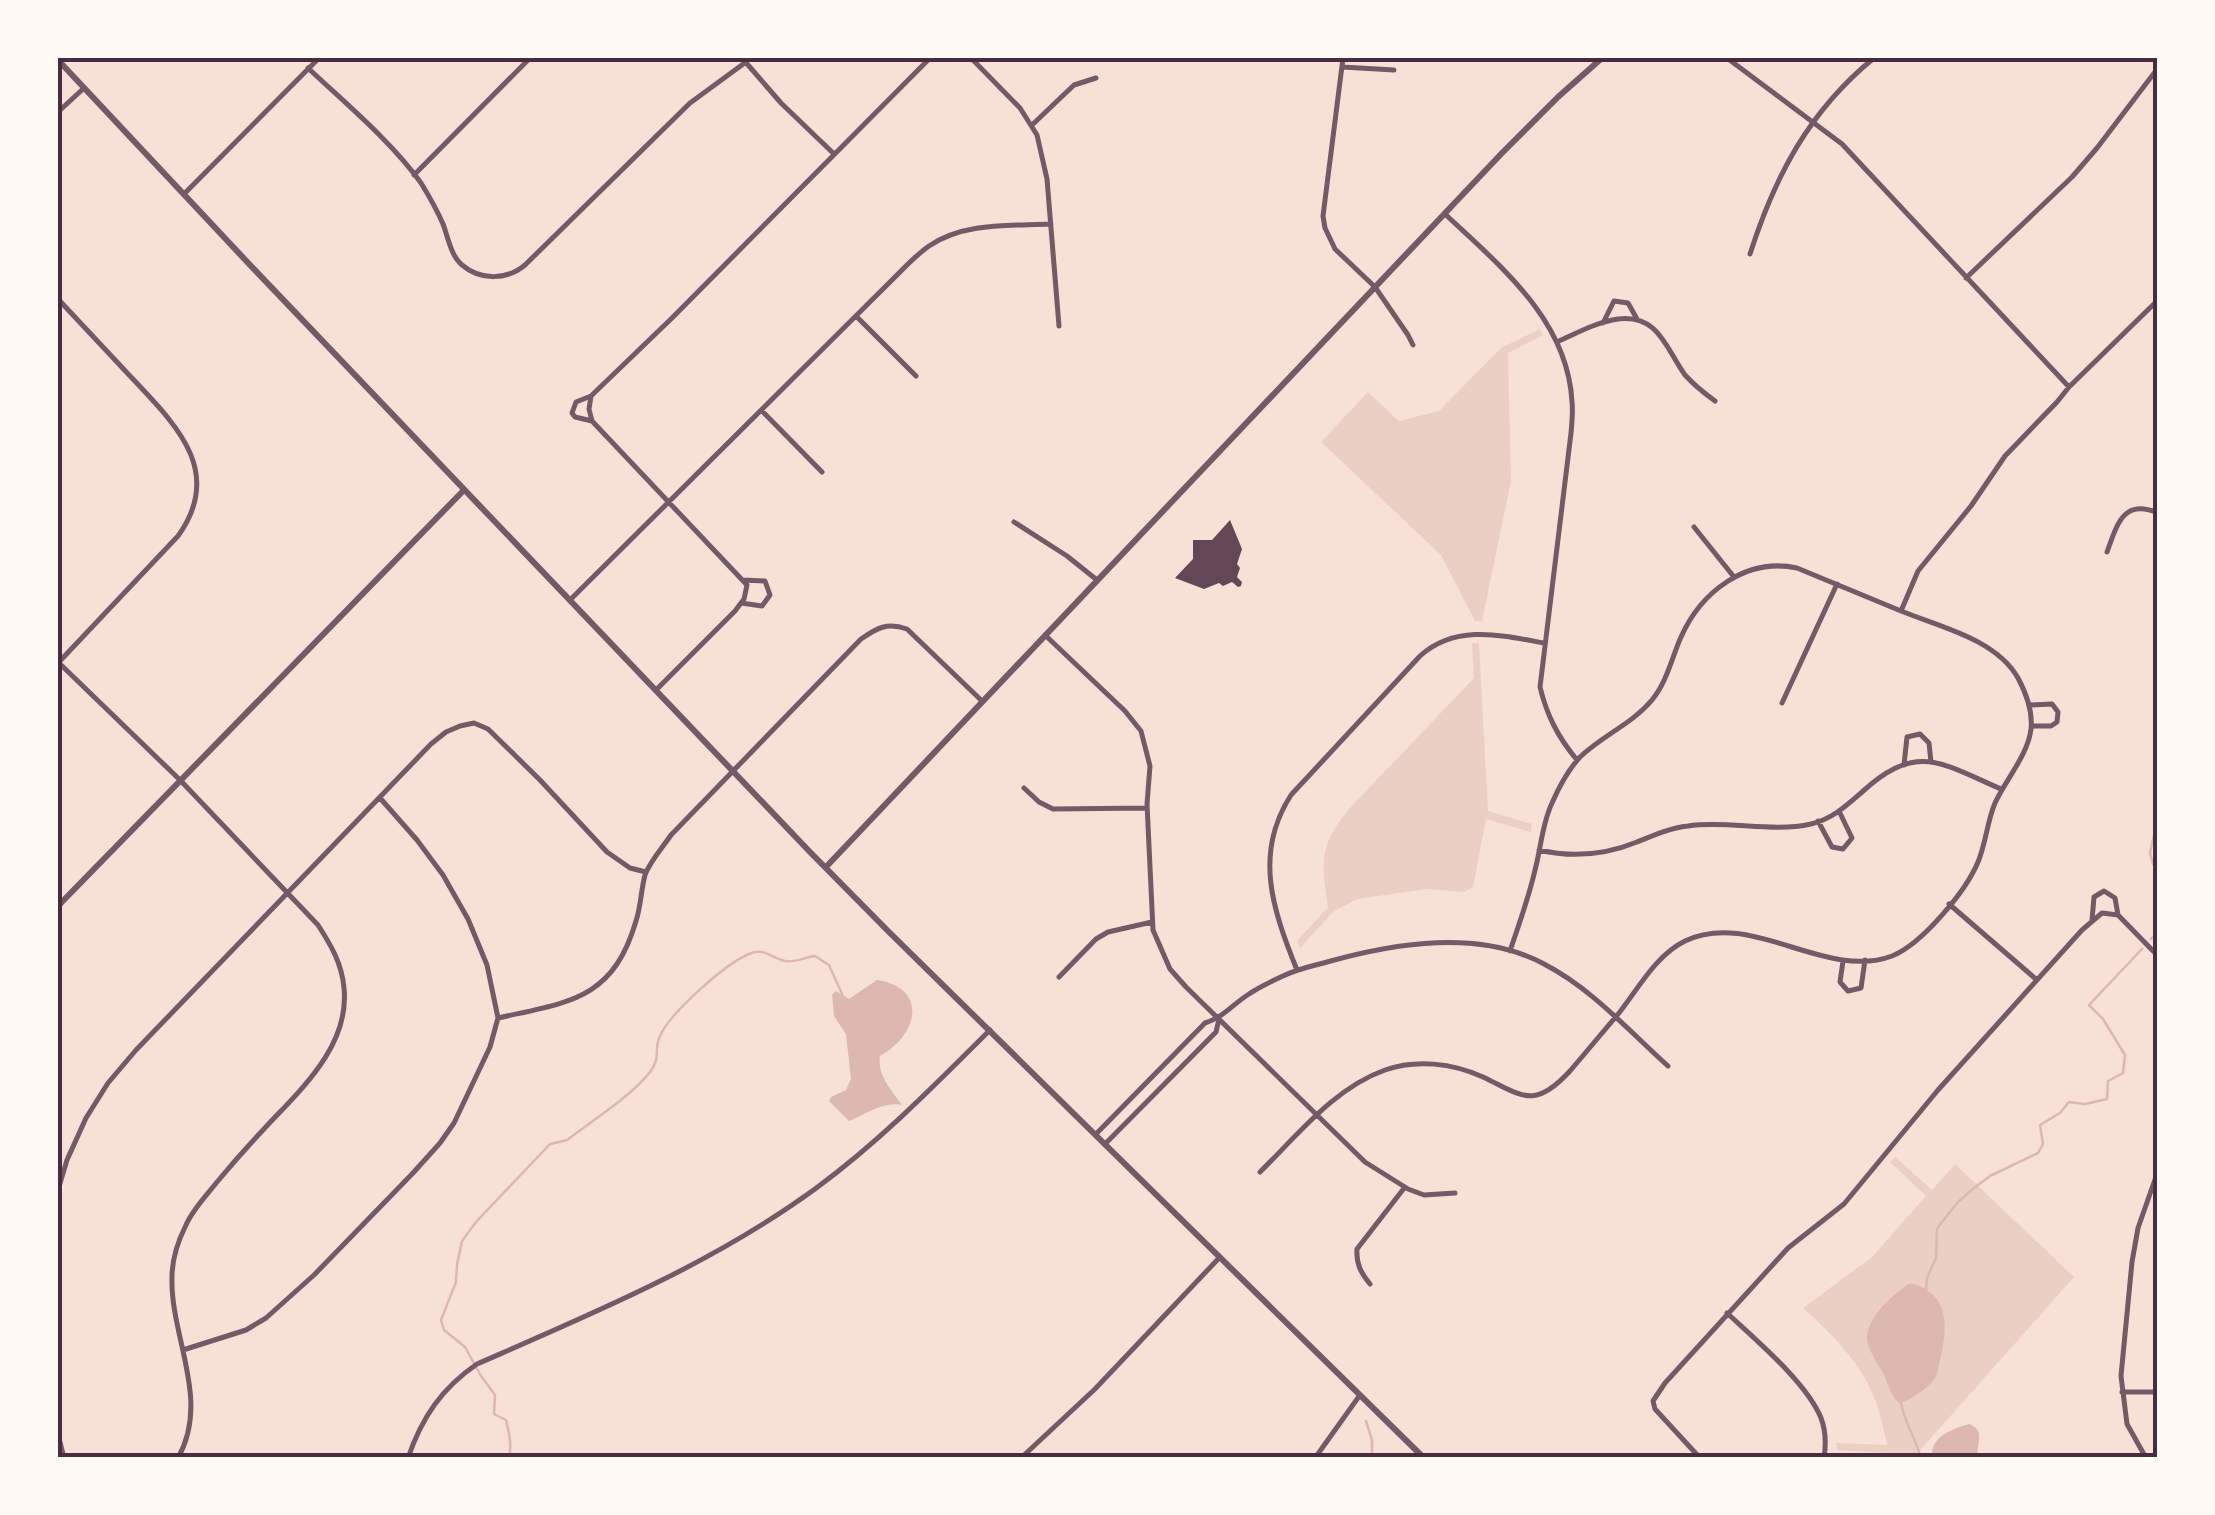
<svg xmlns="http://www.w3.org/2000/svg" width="2215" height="1515" font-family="Montserrat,sans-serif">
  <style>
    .green { fill: #ebcfc5 }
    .water { fill: #dcb8b0 }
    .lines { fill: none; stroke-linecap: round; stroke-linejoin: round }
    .stream { stroke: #dcb8b0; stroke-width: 2.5 }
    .building { fill: #644757 }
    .minor { stroke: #755966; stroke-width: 5 }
    .tertiary { stroke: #755966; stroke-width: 6 }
    .neatline { fill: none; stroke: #4a2c40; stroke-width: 4 }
  </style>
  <rect width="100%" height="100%" fill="#f7e1d7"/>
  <path class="green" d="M1540,329L1543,335L1508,353L1511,481L1482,621H1475L1441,555L1321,442L1368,392L1399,421L1439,411L1501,348Z
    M1472,643H1479L1488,811L1532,824L1531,832L1486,819L1473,887L1464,892L1427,889L1357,899L1333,912L1300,948L1297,941L1328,907C1321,862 1319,846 1349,809L1474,678Z
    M1895,1157L1932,1190L1955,1164L2074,1277L1914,1457H1890L1888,1453L1837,1450L1836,1443L1887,1445C1884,1431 1881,1418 1877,1405C1865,1367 1832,1334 1803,1308L1872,1257L1926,1196L1890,1162Z"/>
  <path class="water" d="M877,980C930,988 917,1036 880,1056C877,1076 892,1090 902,1105C884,1101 866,1114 849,1121L829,1101L831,1097L846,1090L851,1079L846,1034L834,1016L832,995L836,991L849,999Z
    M1910,1283C1950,1293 1948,1327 1940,1360C1938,1367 1938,1376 1932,1382C1924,1391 1910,1400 1899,1403C1890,1395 1889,1386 1884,1375C1879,1365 1868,1351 1867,1339C1866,1318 1894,1293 1910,1283Z
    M1969,1424C1987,1431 1975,1444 1978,1457H1932C1930,1437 1952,1429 1969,1424Z"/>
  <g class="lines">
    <path class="stream" d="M2153,864L2150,853L2158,816
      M2151,939L2158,932
      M1926,1290L1927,1278L1936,1258L1937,1229L1941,1223L1958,1202L1974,1188L1990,1176L2038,1153L2043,1144L2040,1125L2060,1113L2069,1102L2085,1104L2107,1099L2108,1081L2123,1073L2125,1055L2103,1019L2089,1005L2142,949
      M1901,1403C1904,1422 1916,1439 1921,1458
      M1366,1421L1372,1440V1458
      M509,1458C512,1444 509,1433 506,1420L494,1414L495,1395L481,1376L465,1347L444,1330L441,1320L456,1282L457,1265L462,1241L476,1222L550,1144L567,1140C589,1123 634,1094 650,1072C662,1056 653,1050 660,1036C670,1013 725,964 749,954C764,947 771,958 785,961C795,963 805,957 815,956L829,965L843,996"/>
  </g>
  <path class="building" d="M1230,520L1242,549L1237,564L1240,568L1237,577L1242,582L1241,586L1238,587L1232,582L1223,586L1219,583L1204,589L1175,578L1193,559V540H1212Z"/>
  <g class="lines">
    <path class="minor" d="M742,58L781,103L833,153
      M971,58L1020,108L1037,135L1047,179L1059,326
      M1343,58L1323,216L1325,228L1335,249L1375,287L1408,335L1413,345
      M1727,58L1842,144L2069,387
      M1342,67L1394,70
      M308,68C345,103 392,142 421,183C429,196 437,210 443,224C448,237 451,256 462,265C481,281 507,280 525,265L690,103L746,62
      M58,112L84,88
      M1032,125L1074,85L1096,78
      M414,175L530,58
      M184,194L319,58
      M1445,214C1500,266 1568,320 1572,402C1573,412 1572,423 1571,433L1540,687C1547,716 1558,737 1577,760
      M1750,254C1775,176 1809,111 1874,58
      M1966,278L2072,177L2097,148L2158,68
      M58,299C82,325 107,351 131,377C175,424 225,471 178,536L59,662
      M856,316L916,376
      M1603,323L1614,301L1628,303L1637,319
      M1559,341C1577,333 1597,322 1618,319C1659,314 1666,349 1685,375C1694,385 1704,393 1715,401
      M591,396L576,402L572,413L575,417L592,421
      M762,411L822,472
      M1014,522L1067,556L1097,580
      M1694,527L1734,577
      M2107,552C2117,525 2123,498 2158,513
      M570,600L894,278C905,267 916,255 929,246C964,222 1010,226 1051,224
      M741,603L762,606L770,595L765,581L743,580
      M1045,635L1125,711L1141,731L1150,766L1147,804L1153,930L1170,969L1186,987L1365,1162L1408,1189L1424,1195L1455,1193
      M58,662L180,780L318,925C331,945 342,964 344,988C350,1047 299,1091 263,1130C247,1147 232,1164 217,1182C206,1196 193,1209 186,1225C178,1241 172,1259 172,1277C170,1337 211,1399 178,1458
      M656,690L735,611L744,599L747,585L592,421L589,409L591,396L672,318L930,58
      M1782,703L1837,584
      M2030,705L2052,704L2058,712L2057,722L2051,726H2032
      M1904,765L1907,737L1920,734L1929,743L1931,762
      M1024,788L1039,802L1053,809L1147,808
      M1818,821L1832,847L1843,849L1852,838L1839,811
      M1539,850C1573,858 1605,855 1637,842C1654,835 1670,828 1688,826C1728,820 1771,833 1811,824C1832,819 1846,806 1862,792C1917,742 1941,763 2001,789
      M1949,904L2037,980
      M2118,915L2158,956
      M2092,920L2094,897L2104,891L2115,898L2118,915
      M1510,951C1519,924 1529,897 1535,870C1541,848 1542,824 1552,803C1559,787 1568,770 1580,757C1603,735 1632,724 1652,700C1667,682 1672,657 1681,637C1701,592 1746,557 1797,568L1901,611L1918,571L1971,506L2005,456L2057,402L2069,387L2158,300
      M1843,961L1840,982L1848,991L1861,988L1865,960
      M1297,970C1273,910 1253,854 1291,795L1420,656C1456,624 1500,635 1544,643
      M1059,977L1096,939L1108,932L1152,922
      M498,1018C569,1002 613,1000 636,921C641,906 641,890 645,875C650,861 663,847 671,835L861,639C877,628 887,622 907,629L982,701
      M1096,1134L1205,1023C1224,1017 1233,1004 1249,994C1259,987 1272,981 1283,976C1297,969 1312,966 1327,962C1395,943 1479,929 1544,964C1591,988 1629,1031 1668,1066
      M1106,1143L1216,1032L1219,1019
      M1260,1172C1297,1136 1334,1088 1385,1070C1416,1059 1452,1063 1483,1077C1523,1096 1534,1110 1570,1071C1586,1052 1603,1032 1619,1013C1638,989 1656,955 1685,941C1751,909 1825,981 1892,956C1922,944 1966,891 1978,862C1986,843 1987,822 1995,803C2006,779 2028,755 2031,729C2033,711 2026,693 2018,678C1996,639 1940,627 1901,611
      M58,1190L67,1160L86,1118L108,1083L136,1050L431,744L446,732L460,726L474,723L488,729L540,780L607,852L630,868L646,872
      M1370,1284C1361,1273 1356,1264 1357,1249L1405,1187
      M1727,1313C1755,1339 1807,1383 1821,1418C1826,1431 1826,1445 1824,1458
      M183,1350L246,1330L266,1318L314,1275L413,1173L440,1143L454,1123L490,1047L498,1018L487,965L468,919L443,875L417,840L380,798
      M2122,1392H2158
      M58,1434L64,1458
      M408,1458C422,1417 442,1388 477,1364C594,1313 712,1264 815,1189C879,1142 934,1086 990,1030
      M1021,1458L1095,1389L1220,1257
      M1315,1458L1360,1395
      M1700,1458L1655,1409L1653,1401L1665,1383L1788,1248L1844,1204L1938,1090L2082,930L2102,913L2118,915
      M2146,1458L2127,1424L2121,1376L2132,1262L2138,1228L2158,1171"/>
    <path class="tertiary" d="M58,60L251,266L810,852L889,932L1424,1458
      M826,867L1502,153L1558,97L1602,58
      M58,906L464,490"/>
  </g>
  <rect width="2215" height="1515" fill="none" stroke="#fffaf5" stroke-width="120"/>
  <rect x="60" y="60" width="2095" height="1395" class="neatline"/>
</svg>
